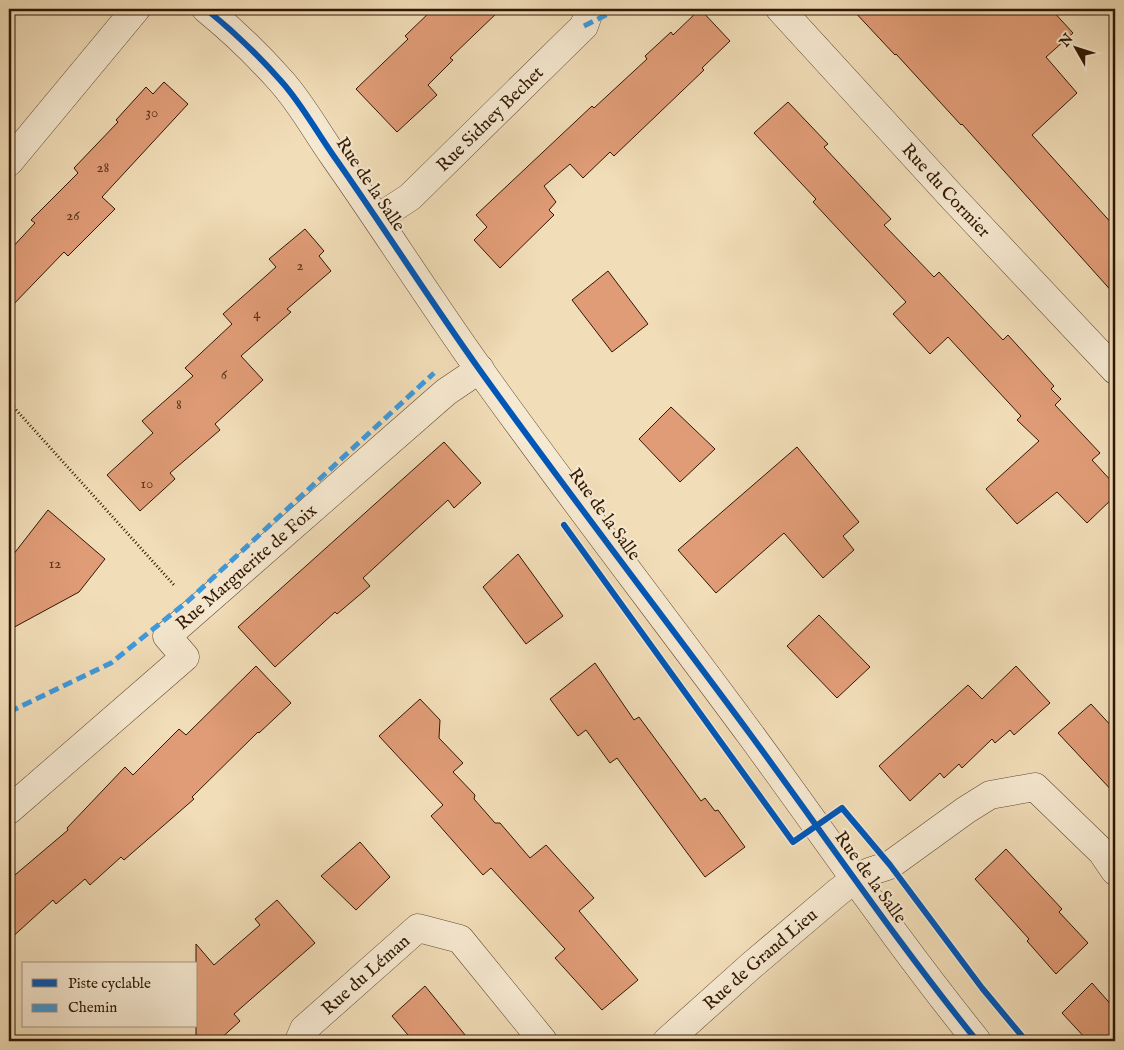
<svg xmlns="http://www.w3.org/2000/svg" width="1124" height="1050" font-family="'IM FELL English',serif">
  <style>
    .building { fill: #e09c77; stroke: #301702 }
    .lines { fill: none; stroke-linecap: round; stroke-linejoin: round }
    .street-casing { stroke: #604830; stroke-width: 29 }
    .path { stroke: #301702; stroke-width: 3; stroke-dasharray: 1 2.5; stroke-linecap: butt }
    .street { stroke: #f6e9d1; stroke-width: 28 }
    .quiet { stroke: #3e9add; stroke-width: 5; stroke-dasharray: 10 5; stroke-linecap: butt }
    .cycleway-casing { stroke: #f6e9d1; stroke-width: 9 }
    .cycleway { stroke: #0057b8; stroke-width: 6 }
    .labels { text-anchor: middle; stroke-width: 4.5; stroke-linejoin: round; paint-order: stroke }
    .number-label { font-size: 15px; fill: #5c381f }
    .street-label { font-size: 18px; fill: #301702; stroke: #f6e9d1 }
  </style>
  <rect width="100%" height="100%" fill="#f1ddb8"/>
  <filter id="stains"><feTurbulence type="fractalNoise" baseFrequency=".004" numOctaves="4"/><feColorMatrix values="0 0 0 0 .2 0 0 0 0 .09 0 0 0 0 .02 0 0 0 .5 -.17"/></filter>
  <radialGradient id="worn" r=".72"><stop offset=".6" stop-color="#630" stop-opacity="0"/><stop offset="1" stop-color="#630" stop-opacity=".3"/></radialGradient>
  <path class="building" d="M433,9H501L450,58L453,60L428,85L437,95L397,132L356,89L408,39L405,36Z
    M700,9L730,41L702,68L704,70L614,156L610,152L583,178L570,164L544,186L556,202L549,210L554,215L500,268L474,240L487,227L476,215L592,106L594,108L647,59L645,56L671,32L673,35Z
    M852,9H1051L1073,33L1046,57L1077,93L1032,135L1115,227V295L962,124L961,125L896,54L895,55Z
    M164,82L188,104L102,197L115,209L68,256L64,252L9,309V251L35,223L31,220L78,173L74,168L118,122L116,120L146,87L153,94Z
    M788,102L828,144L824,147L891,219L884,225L934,277L939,272L1003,340L1008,335L1054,386L1051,389L1061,399L1055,405L1100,453L1092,460L1115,485V496L1087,523L1057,492L1017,524L986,489L1039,441L1017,420L1021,416L948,337L930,354L893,314L906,302L813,202L816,199L754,133Z
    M305,229L324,251L319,256L331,271L287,309L291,312L241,356L263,380L215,424L220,430L170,473L175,479L140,511L107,475L153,433L142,421L193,376L185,368L232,324L223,314L276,267L269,259Z
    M608,271L648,324L612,352L572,300Z
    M671,407L715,449L680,482L639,439Z
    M444,442L481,483L454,508L448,500L363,578L370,586L337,614L335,612L275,667L238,627Z
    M797,447L859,522L843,536L854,550L823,578L784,533L716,593L678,550Z
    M48,510L105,559L79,592L9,630V560Z
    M518,554L563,616L526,644L483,587Z
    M819,615L870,667L837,698L787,646Z
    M595,663L634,720L639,717L701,801L705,798L715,811L718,810L745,847L705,877L617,758L610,763L586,730L578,736L550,699Z
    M256,666L291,703L259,733L258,732L192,797L194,799L124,860L121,857L90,885L85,879L56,904L53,900L9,940V880L68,830L67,828L125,767L133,775L179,729L186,735Z
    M1016,666L1050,703L1014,735L1010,730L995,743L992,739L962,768L959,764L944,778L940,773L910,801L879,766L968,685L982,699Z
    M420,699L440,720L439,738L463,763L453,772L475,795L474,799L495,823H500L530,858L546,845L594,898L579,911L638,980L602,1010L555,958L565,949L491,868L483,875L431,816L443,805L379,736Z
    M1091,704L1115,730V794L1058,733Z
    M360,842L390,877L356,910L321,876Z
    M1006,849L1062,909L1059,912L1088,943L1056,974L1027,941L1029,939L975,879Z
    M277,900L315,943L234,1014L240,1021L218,1041H196V944L214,965L260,925L255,919Z
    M1092,983L1115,1009V1041H1088L1062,1013Z
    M425,986L470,1041H413L392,1016Z"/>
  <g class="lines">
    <defs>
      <g id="street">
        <path d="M206,9C233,31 258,55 281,81C301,103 316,131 333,155C383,226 429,299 479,369C567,492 660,612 750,734C825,836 897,942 977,1041"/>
        <path id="s1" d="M780,9L953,198L1115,370"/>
        <path d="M9,162L136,9"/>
        <path id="s2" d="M378,218L410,197L584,26L590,9"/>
        <path id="s3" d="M9,810L185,657L167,636L446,392L480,369"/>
        <path id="s4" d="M299,1041L304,1029L418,928L460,939L543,1041"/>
        <path id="s5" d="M667,1041L752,965L838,892L854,880L869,872L890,865L966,810L990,795L1035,787L1102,852L1115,871"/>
      </g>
    </defs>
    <use href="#street" class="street-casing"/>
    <path class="path" d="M9,402L174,585"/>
    <use href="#street" class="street"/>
    <path class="quiet" d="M584,26L618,9
      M9,712L111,663L188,601L434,373"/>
    <defs>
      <path id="cycleway" d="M206,9C233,31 258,55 281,81C301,103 316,131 333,155C383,226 429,299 479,369C567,492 660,612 750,734C825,836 897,942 977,1041
        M564,525L793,842L842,808L890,865L982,988L1026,1041"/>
    </defs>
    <use href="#cycleway" class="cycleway-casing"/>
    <use href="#cycleway" class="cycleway"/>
  </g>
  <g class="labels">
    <g class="number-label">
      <text x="152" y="117">30</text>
      <text x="103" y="172">28</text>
      <text x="73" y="220">26</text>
      <text x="300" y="270">2</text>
      <text x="257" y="318">4</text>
      <text x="224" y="379">6</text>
      <text x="179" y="409">8</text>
      <text x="147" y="488">10</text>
      <text x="55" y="568">12</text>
    </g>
    <g class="street-label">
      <text dy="6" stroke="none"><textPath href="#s2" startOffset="150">Rue Sidney Bechet</textPath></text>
      <text transform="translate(371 184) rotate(56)" y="6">Rue de la Salle</text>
      <text dy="6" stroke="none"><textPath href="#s1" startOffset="246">Rue du Cormier</textPath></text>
      <text transform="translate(605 514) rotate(54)" y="6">Rue de la Salle</text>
      <text dy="6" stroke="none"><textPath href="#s3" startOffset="366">Rue Marguerite de Foix</textPath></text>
      <text transform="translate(871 877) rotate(54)" y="6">Rue de la Salle</text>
      <text dy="6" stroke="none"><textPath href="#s5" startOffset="124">Rue de Grand Lieu</textPath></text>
      <text dy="6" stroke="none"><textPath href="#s4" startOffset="95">Rue du Léman</textPath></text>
    </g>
  </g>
  <rect width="1124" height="1050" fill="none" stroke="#f1ddb8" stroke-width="30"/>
  <rect x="10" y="10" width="1104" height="1030" fill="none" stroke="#301702" stroke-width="2.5"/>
  <rect x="15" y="15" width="1094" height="1020" fill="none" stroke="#301702"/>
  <rect x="22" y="962" width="175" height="65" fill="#f6e9d1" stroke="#a7957e"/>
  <rect x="32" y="979" width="25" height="8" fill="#0057b8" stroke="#a7957e"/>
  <text x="68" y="988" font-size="15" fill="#301702">Piste cyclable</text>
  <rect x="32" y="1004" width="25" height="8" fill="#3e9add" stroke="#a7957e"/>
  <text x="68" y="1012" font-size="15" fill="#301702">Chemin</text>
  <g transform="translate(1076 48) rotate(309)" stroke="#f6e9d1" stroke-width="4" paint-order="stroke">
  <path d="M0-4L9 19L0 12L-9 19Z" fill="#301702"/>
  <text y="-8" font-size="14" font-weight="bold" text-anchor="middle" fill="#301702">N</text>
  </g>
  <rect width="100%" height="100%" filter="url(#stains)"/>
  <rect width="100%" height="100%" fill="url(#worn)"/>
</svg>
